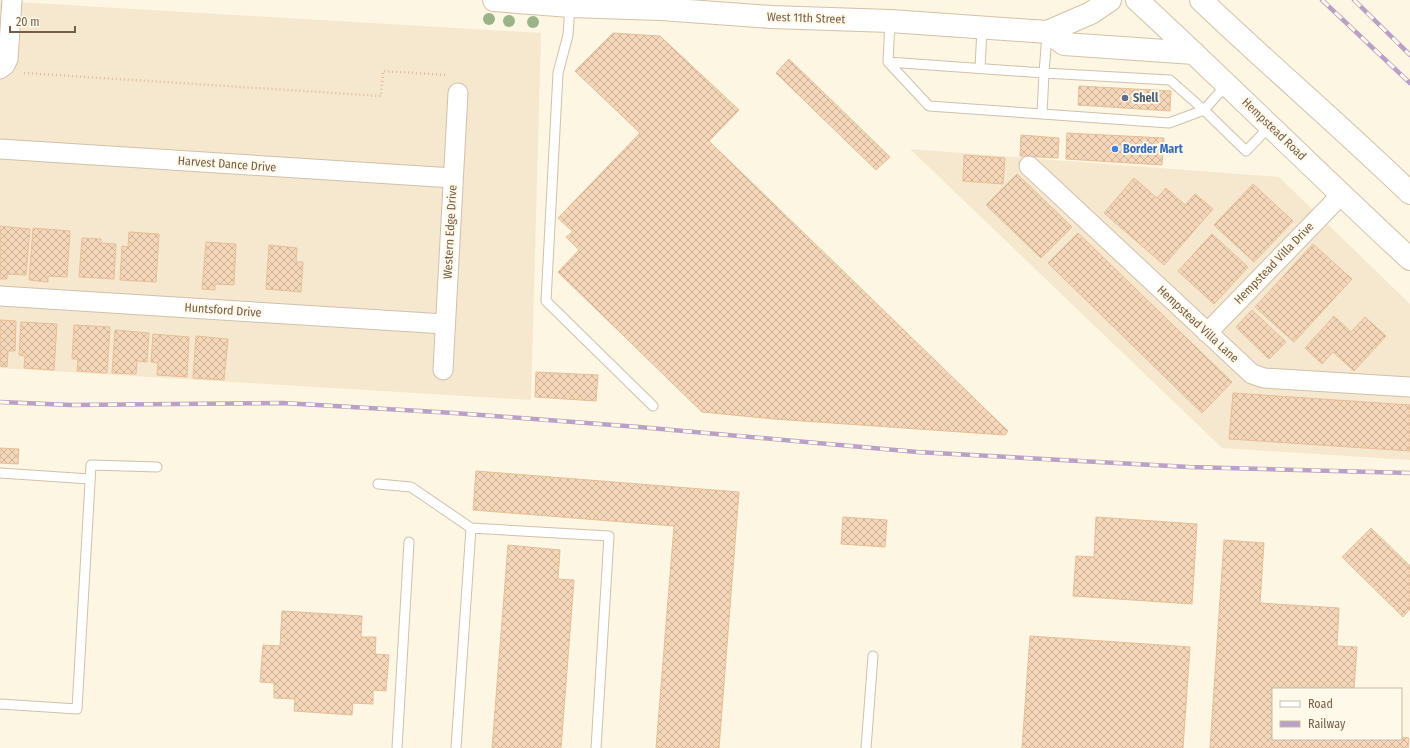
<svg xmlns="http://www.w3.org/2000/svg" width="1410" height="748" font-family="'Fira Sans Condensed',sans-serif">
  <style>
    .residential { fill: #f6e8cf }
    .building { fill: url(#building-cross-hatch); stroke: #e8be97 }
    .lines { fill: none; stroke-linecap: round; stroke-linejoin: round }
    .lane-casing { stroke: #d1c0ab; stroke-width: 11 }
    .street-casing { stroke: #d1c0ab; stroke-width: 21 }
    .secondary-casing { stroke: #d5c0a7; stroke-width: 24 }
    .path { stroke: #d9ba9b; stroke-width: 2.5; stroke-dasharray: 1 3; stroke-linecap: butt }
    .lane { stroke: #fff; stroke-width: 9 }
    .street { stroke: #fff; stroke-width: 19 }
    .secondary { stroke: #fff; stroke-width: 22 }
    .rail-casing { stroke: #b9a0c7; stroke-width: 4.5 }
    .rail { stroke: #fff9e9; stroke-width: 3; stroke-dasharray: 9; stroke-linecap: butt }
    .tree { fill: #9bb388 }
    .service-dot { fill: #5c6f8a; stroke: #fff9e9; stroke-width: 1.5 }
    .shop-dot { fill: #3f7fe0; stroke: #fff9e9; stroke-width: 1.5 }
    .labels { text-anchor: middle; stroke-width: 4; stroke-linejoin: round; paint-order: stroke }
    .street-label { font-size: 12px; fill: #765d47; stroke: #fff9e9 }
    .service-label { font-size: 12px; font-weight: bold; fill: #4e5e75; stroke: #fff9e9; text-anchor: start }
    .shop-label { font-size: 12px; font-weight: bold; fill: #366cbe; stroke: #fff9e9; text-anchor: start }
  </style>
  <defs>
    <pattern id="building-cross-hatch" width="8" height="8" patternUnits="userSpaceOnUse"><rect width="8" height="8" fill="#f4d6b8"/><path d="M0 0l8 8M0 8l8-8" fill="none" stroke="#cab197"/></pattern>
  </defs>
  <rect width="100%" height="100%" fill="#fdf6e2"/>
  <path class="residential" d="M0,1L541,33L531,400L0,368Z
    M910,149L1279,177L1410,304V460L1222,448Z"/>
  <path class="building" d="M613,33L660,36L739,110L709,141L1008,431L1005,435L774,419L702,412L558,272L579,250L566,237L573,232L558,218L640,133L575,71Z
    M789,59L890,157L876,170L776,73Z
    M1079,86L1171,91L1170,111L1078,105Z
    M1067,133L1164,138L1162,165L1066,159Z
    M1021,135L1059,138L1058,158L1020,156Z
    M964,155L1005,158L1003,184L963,181Z
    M1017,174L1072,227L1041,258L986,205Z
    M1134,178L1157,198L1166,188L1185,205L1195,194L1213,209L1164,265L1104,213Z
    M1253,184L1293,221L1254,262L1214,225Z
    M0,226L30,229L26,275L7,274V279H0Z
    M33,228L70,231L67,277L48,276V282L29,280Z
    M129,232L159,234L156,282L120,280L122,246L128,247Z
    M1078,233L1232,382L1202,413L1048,263Z
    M1212,234L1248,267L1214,304L1178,271Z
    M82,238L101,239V243L116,244L114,279L79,277Z
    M206,242L236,244L234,285L215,284V290L202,289Z
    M1313,244L1352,279L1294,342L1255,307Z
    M269,245L297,248L296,262H303L301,292L266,289Z
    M1252,310L1286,342L1269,359L1236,327Z
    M1334,316L1351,332L1365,317L1386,336L1354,371L1333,352L1322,364L1305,348Z
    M0,320L16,321L15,351H8L7,367L0,366Z
    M21,322L57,324L54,370L24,368L25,356L19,355Z
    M74,325L110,327L107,373L77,371L78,359H72Z
    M115,330L149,333L147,362L137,361L136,374L112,373Z
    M153,334L189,337L187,377L157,375L158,363L151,362Z
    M196,336L228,339L224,380L193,378Z
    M536,372L598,375L596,401L535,397Z
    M1233,393L1410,405V451L1229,439Z
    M0,448L19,449L18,464L0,463Z
    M476,471L739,492L719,748H656L674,526L473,510Z
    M843,517L887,520L885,547L841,544Z
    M1096,517L1197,524L1192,604L1073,596L1076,556L1094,557Z
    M1371,528L1410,566V609L1403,617L1342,557Z
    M1224,540L1264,543L1260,603L1339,608L1337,646L1357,647L1354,689H1273V739H1401V737L1409,738L1408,748H1210Z
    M508,545L560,550L558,579L574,580L561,748H492Z
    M282,611L362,616L361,637H376L375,654L389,655L386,691L373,690V704L353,703L352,715L294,711L295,699L274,698V683L260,682L263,645L280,646Z
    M1030,636L1190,647L1183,748H1022Z"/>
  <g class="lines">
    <defs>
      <path id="lane" d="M570,6L568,35L558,73L546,301L653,406
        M890,21L888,62L1044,73L1047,34
        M888,62L929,106L1042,114
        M980,68L982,28
        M1227,84L1204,110L1170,80L1044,73L1042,114L1169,123L1204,110L1246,151L1270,126
        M0,473L90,479
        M378,484L411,487L471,528L456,748
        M471,528L609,536L596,748
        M0,704L77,709L91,465L157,467
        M397,748L409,542
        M866,748L873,656"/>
      <path id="street" d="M0,69L5,65L8,59L12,0
        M0,149L453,178
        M1029,166L1252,374L1264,378L1410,387
        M0,296L445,324
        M1207,333L1341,195
        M443,370L458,93"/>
      <path id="secondary" d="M494,0L570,6L661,9L771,17L890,21L1047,32L1091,13L1110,0
        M1137,0C1229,85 1318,174 1410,259
        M1201,0C1270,66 1342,127 1410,193
        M1047,32L1064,44L1194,53"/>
    </defs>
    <use href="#lane" class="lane-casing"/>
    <use href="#street" class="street-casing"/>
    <use href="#secondary" class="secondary-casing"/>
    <path class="path" d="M24,73L381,96L383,71L447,75"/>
    <use href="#lane" class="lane"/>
    <use href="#street" class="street"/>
    <use href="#secondary" class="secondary"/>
    <defs>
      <path id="rail" d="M1322,0L1410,83
        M1354,0L1410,55
        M0,402L71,405L283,403L454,413L639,427L917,452L1189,467L1410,473"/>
    </defs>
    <use href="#rail" class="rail-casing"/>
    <use href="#rail" class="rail"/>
  </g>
  <g class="tree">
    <circle cx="489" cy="19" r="6"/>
    <circle cx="509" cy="21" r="6"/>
    <circle cx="533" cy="22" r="6"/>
  </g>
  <circle class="service-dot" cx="1125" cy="98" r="4"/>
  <circle class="shop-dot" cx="1115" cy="149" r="4"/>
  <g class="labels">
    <g class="street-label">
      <text transform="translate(806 18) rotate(2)" y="4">West 11th Street</text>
      <text transform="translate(1274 129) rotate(44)" y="4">Hempstead Road</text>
      <text transform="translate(227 164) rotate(4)" y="4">Harvest Dance Drive</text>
      <text transform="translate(450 232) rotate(-87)" y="4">Western Edge Drive</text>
      <text transform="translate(1274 263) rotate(-46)" y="4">Hempstead Villa Drive</text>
      <text transform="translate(223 310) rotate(4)" y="4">Huntsford Drive</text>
      <text transform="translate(1198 324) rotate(43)" y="4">Hempstead Villa Lane</text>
    </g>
    <g class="service-label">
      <text x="1133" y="102">Shell</text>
    </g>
    <g class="shop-label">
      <text x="1123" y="153">Border Mart</text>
    </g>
  </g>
  <rect x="1272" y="688" width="130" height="52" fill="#fff9e9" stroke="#c8bba8"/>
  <rect x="1280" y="701" width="20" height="6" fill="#ffffff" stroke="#c8bba8"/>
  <text x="1308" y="708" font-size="12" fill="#765d47">Road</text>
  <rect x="1280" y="721" width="20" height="6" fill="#b9a0c7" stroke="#c8bba8"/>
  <text x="1308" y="728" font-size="12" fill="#765d47">Railway</text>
  <path d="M10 26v6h65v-6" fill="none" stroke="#765d47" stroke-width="2"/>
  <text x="16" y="26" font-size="12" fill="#765d47" stroke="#fff9e9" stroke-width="3" paint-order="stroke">20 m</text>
</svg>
